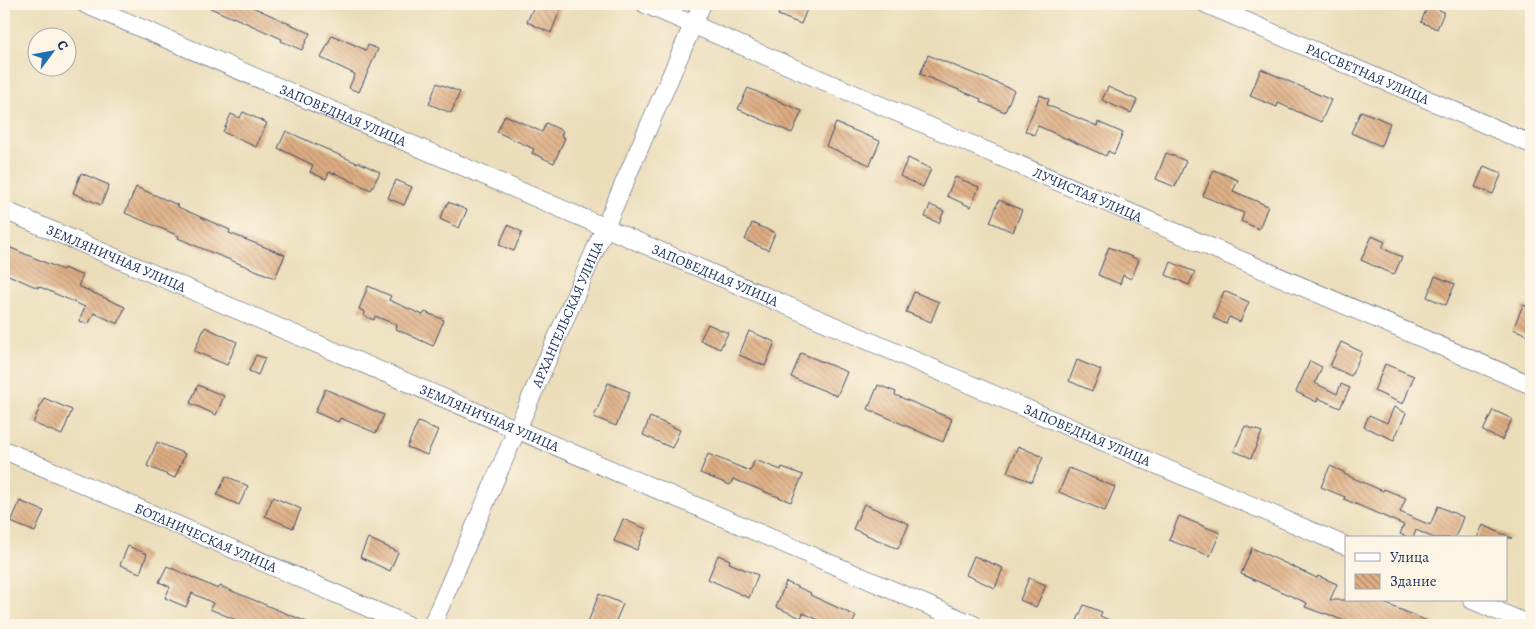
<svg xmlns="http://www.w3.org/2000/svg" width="1535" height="629" font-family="Alegreya,serif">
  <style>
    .building { fill: url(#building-back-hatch) }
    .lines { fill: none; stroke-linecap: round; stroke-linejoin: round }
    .minor-casing { stroke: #3a496c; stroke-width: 19 }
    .minor { stroke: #fff; stroke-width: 18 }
    .labels { text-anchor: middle; stroke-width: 4.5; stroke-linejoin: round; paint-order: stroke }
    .street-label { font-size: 14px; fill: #1b2f5e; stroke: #fcf5e5 }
  </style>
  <defs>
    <pattern id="building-back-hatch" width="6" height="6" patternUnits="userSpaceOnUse" patternTransform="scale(1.25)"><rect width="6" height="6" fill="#dead82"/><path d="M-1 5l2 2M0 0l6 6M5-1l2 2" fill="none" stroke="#b38d6e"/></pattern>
  </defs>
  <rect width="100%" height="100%" fill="#fcf5e5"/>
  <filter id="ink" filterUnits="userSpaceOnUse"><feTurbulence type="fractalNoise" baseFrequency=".02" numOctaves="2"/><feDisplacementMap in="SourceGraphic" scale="10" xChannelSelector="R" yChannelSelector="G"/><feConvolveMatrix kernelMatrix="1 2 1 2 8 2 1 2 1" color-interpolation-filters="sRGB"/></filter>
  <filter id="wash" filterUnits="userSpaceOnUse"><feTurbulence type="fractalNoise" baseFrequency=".0096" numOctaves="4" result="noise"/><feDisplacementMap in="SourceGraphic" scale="20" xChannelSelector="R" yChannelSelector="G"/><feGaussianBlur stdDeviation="1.12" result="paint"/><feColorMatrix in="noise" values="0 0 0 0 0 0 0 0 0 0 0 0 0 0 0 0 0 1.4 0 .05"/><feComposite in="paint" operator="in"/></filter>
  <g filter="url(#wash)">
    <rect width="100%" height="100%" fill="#ebddba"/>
    <g id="blocks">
      <path class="building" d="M201,4H246L310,33L302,50L281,41L282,39L233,17V18Z
        M535,4H552L561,8L551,33L527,22Z
        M783,4H809L801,24L778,15Z
        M1428,5L1444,12L1437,29L1421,22Z
        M332,35L366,50L368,45L378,49L359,92L349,88L355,74L321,58Z
        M928,55L1014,90L1005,112L980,102L981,99L920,74Z
        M1261,69L1331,100L1321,122L1278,103L1277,107L1250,96Z
        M437,83L460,92L451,113L429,104Z
        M1108,87L1137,100L1131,113L1102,100Z
        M748,88L802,111L792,133L738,109Z
        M1040,95L1049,99L1047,105L1097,126L1098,122L1123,133L1114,154L1108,151L1106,156L1038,126L1034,135L1025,131Z
        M1361,111L1390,123L1381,146L1351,133Z
        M243,112L267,123L256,147L223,132L231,114L240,118Z
        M505,115L542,132L546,123L563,131L561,136L565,138L554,163L532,153L534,149L497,132Z
        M836,123L880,141L870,165L826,146Z
        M286,131L357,163L358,162L380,172L371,190L335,173L334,174L329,172L326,179L310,172L313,165L278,148Z
        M1166,153L1186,161L1175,187L1156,179Z
        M908,158L931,169L923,187L900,176Z
        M1484,166L1502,173L1493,194L1475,187Z
        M1214,170L1238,180L1233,191L1268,206L1259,229L1241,221L1244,213L1203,196Z
        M81,173L109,185L101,205L73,193Z
        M955,177L979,187L971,207L947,196Z
        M396,180L412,187L404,205L388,198Z
        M136,187L178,205V207L230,230L229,233L285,255L275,278L203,249L178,238L179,236L125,213Z
        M999,200L1022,210L1013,232L990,222Z
        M448,202L467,210L459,228L440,219Z
        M930,205L944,211L939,223L925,217Z
        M752,223L775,233L768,250L745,240Z
        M508,225L522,232L514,251L499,245Z
        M1372,236L1385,242L1382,248L1402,257L1394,275L1361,260Z
        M4,245L63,270L64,268L83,276L78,286L125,307L118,324L94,313L88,325L79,321L85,307L38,286V288L4,273Z
        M1109,247L1139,260L1131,279L1123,275L1120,284L1098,275Z
        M1171,262L1195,272L1189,285L1166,275Z
        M1435,276L1455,284L1446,305L1427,297Z
        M368,286L391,296L389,300L423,315L425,312L444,320L433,346L396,329L397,325L375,316L374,320L364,316L365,312L359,309Z
        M1224,291L1249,302L1240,322L1229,317L1226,324L1213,318Z
        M914,292L939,302L931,322L906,312Z
        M1523,305L1531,308V336L1513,329Z
        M708,324L728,333L720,349L700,340Z
        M205,327L237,342L227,365L194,351Z
        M749,331L775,342L765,366L739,355Z
        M1341,342L1362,352L1351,376L1330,366Z
        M801,353L847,372L837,396L791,377Z
        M256,355L265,358L258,375L249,371Z
        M1077,360L1101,370L1092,391L1069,381Z
        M1310,361L1322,367L1315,383L1337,394L1341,384L1350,388L1340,408L1318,398L1317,402L1296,392Z
        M1385,364L1414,376L1403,404L1374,391Z
        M608,383L630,392L616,426L594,417Z
        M198,385L224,396L216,415L190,403Z
        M878,385L896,392L895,395L952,419L943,442L868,409Z
        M325,389L384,415L376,433L340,418L338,422L315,412Z
        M44,398L72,410L62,435L33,423Z
        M1394,407L1406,413L1394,440L1364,427L1369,415L1387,423Z
        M1493,410L1512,419L1502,440L1483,431Z
        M650,417L680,430L672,448L643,435Z
        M418,422L438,430L427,455L407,447Z
        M1245,426L1262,432L1251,458L1234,451Z
        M157,442L185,454L175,478L147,466Z
        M1018,446L1043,457L1032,482L1007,472Z
        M708,454L750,471L755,460L781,470L782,467L803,475L791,502L733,479L730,485L700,473Z
        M1330,466L1344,472V474L1383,491L1384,489L1406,498L1400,512L1430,525L1438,506L1463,517L1455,538H1434L1416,530L1413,538H1409L1400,534L1404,525L1344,499L1345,497L1321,487Z
        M1069,468L1115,487L1105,511L1059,492Z
        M226,476L248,486L239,505L217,495Z
        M273,497L301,509L293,528L265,516Z
        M20,501L44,511L35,532L11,522Z
        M864,504L909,524L898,549L853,529Z
        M1179,516L1220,533L1210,556L1169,540Z
        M623,519L646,529L637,550L614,541Z
        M1483,525L1512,538H1477Z
        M368,538L398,552L390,571L360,557Z
        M128,546L147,554L140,573L120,565Z
        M1252,548L1317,578L1318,576L1337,584L1330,600H1377L1437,625H1373L1362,621L1360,625H1354L1325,613L1324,614L1305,607L1307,603L1241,574Z
        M718,555L730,560L729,563L758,575L749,598L708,579Z
        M974,556L1003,568L995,588L966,575Z
        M167,566L218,589L220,586L314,625H248L210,609L213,603L192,593L186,607L165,598L170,587L159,582Z
        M1029,578L1046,585L1036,607L1020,600Z
        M786,582L811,593L810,595L856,616L852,625H831L803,613L801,618L776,607Z
        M599,594L623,604L614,625H587Z
        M1084,605L1102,612L1100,616L1121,625H1075Z"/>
    </g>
  </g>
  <g filter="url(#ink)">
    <use href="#blocks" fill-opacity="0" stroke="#3a496c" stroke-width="1"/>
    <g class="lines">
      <defs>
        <g id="minor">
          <path id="s1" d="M85,4L1346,546"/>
          <path id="s2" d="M645,4L1531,385"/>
          <path id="s3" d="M1206,4L1531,144"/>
          <path id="s4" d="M4,210L974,625"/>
          <path id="s5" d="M4,450L408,625"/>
          <path d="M1472,600L1530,625"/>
          <path id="s6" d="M432,625L702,4"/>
        </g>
      </defs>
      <use href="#minor" class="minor-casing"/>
      <use href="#minor" class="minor"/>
    </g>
  </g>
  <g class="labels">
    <g class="street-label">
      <text dy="5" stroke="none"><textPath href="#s3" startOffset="176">РАССВЕТНАЯ УЛИЦА</textPath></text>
      <text dy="5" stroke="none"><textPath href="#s1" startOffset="281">ЗАПОВЕДНАЯ УЛИЦА</textPath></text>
      <text dy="5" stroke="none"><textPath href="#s2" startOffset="482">ЛУЧИСТАЯ УЛИЦА</textPath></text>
      <text dy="5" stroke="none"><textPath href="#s4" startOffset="122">ЗЕМЛЯНИЧНАЯ УЛИЦА</textPath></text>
      <text dy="5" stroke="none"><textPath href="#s1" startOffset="686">ЗАПОВЕДНАЯ УЛИЦА</textPath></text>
      <text dy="5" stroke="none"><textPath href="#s6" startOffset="339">АРХАНГЕЛЬСКАЯ УЛИЦА</textPath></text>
      <text dy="5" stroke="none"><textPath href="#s4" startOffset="528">ЗЕМЛЯНИЧНАЯ УЛИЦА</textPath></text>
      <text dy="5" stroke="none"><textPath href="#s1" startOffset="1091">ЗАПОВЕДНАЯ УЛИЦА</textPath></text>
      <text dy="5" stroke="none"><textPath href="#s5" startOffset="220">БОТАНИЧЕСКАЯ УЛИЦА</textPath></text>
    </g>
  </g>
  <rect width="1535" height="629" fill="none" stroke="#fcf5e5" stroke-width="20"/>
  <rect x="1345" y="536" width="162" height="65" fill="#fcf5e5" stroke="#a2a6af"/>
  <rect x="1355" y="553" width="25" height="8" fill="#ffffff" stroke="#a2a6af"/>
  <text x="1390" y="562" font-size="15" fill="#1b2f5e">Улица</text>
  <rect x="1355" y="574" width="25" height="15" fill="url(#building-back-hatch)" stroke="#a2a6af"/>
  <text x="1390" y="586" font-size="15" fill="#1b2f5e">Здание</text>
  <g transform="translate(52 52) rotate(58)"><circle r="24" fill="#fcf5e5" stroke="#a2a6af"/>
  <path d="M0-4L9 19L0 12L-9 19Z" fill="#1f6fb2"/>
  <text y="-8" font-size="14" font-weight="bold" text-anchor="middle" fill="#1b2f5e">С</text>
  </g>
</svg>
